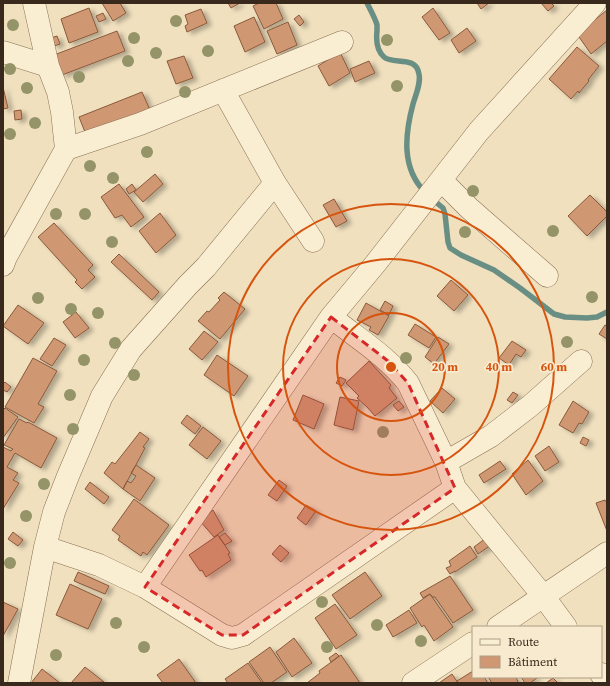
<svg xmlns="http://www.w3.org/2000/svg" width="610" height="686" font-family="'Source Serif 4',serif">
  <style>
    .lines { fill: none; stroke-linecap: round; stroke-linejoin: round }
    .stream { stroke: #698f85; stroke-width: 5.5 }
    .building { fill: #d09872; stroke: #89593b; filter: url(#shadow) }
    .minor-casing { stroke: #897056; stroke-width: 23 }
    .minor { stroke: #faeed2; stroke-width: 22 }
    .tree { fill: #949468 }
    .marked { fill: #d62828; fill-opacity: 0.2; stroke: #d62828; stroke-width: 3; stroke-dasharray: 8 5; stroke-linejoin: round }
    .ring { fill: none; stroke: #d6540e; stroke-width: 2 }
    .centre { fill: #d6540e; stroke: #f7eace; stroke-width: 2 }
    .ring-label { font-size: 12px; text-anchor: middle; font-weight: bold; fill: #d6540e; stroke: #f7eace; stroke-width: 3.5; stroke-linejoin: round; paint-order: stroke }
  </style>
  <defs>
    <filter id="shadow"><feDropShadow dx="4.5" dy="2.5" stdDeviation="2" flood-color="#0004"/></filter>
  </defs>
  <rect width="100%" height="100%" fill="#f0e0be"/>
  <g class="lines">
    <path class="stream" d="M367,3C370,9 376,20 377,25C377,26 377,31 377,31C376,40 377,51 384,57C393,65 416,55 419,74C421,83 416,94 413,104C405,134 401,168 425,192
      M431,198L443,208L445,214L448,242L450,248L461,255L494,270L520,288L554,314L565,317L587,318L597,317L607,312"/>
  </g>
  <path class="building" d="M102,3H120L126,13L113,21Z
    M228,3H240L231,8Z
    M259,3H276L283,19L264,29L253,6Z
    M477,3H489L481,9Z
    M541,3H551L554,6L548,11Z
    M89,8L98,32L69,43L61,19Z
    M433,8L450,33L439,40L422,17Z
    M201,9L207,23L187,32L185,26L188,24L185,15Z
    M607,10V41L591,54L577,34Z
    M103,13L106,19L99,22L96,16Z
    M299,15L304,22L300,26L294,19Z
    M254,17L265,42L245,52L234,26Z
    M288,22L297,45L277,54L267,31Z
    M467,28L476,41L459,53L451,40Z
    M117,31L125,51L62,75L54,55Z
    M57,36L60,44L54,46L51,38Z
    M577,47L599,66L588,80L589,81L579,93L578,91L571,99L549,79Z
    M340,52L350,73L329,86L318,66Z
    M184,56L193,78L176,84L167,61Z
    M369,61L375,73L355,82L350,69Z
    M3,87L8,108L3,109Z
    M142,92L150,110L87,137L79,117Z
    M21,110L22,119L15,120L14,111Z
    M155,174L163,184L143,202L134,192Z
    M119,184L144,217L131,227L122,215L115,218L101,197Z
    M132,184L136,190L129,194L126,189Z
    M590,195L607,212V216L587,236L568,216Z
    M334,199L347,221L336,227L323,205Z
    M160,213L176,235L156,253L139,231Z
    M54,223L93,265L88,270L95,277L82,289L75,282L77,280L38,237Z
    M119,254L159,292L152,300L111,262Z
    M451,280L468,295L454,311L437,296Z
    M224,292L245,309L220,339L198,321L207,311L209,312L220,300L218,298Z
    M385,301L393,306L389,315L380,310Z
    M366,303L389,316L378,335L369,330L371,327L357,320Z
    M18,305L44,323L28,344L3,326Z
    M76,312L89,328L75,338L63,322Z
    M415,324L436,337L429,348L408,335Z
    M605,325L607,326V339L599,334Z
    M204,331L218,342L202,360L189,349Z
    M438,337L449,344L434,364L425,357Z
    M54,338L66,345L52,366L40,359Z
    M512,341L526,350L521,357L516,354L509,365L499,358Z
    M217,355L248,376L234,396L204,375Z
    M33,358L57,371L38,404L44,407L34,423L5,407Z
    M369,361L391,385L389,388L397,398L375,416L367,407L357,398L359,396L346,383Z
    M340,377L346,380L342,386L336,383Z
    M5,382L11,387L7,392L3,390V384Z
    M442,388L455,399L443,413L430,401Z
    M513,392L518,395L512,403L507,400Z
    M303,395L324,404L314,429L293,420Z
    M340,397L359,401L353,430L334,425Z
    M399,401L404,407L398,411L393,405Z
    M573,401L589,412L582,424L579,423L573,433L559,425Z
    M5,408L18,417L3,438V410Z
    M187,415L201,426L195,434L181,423Z
    M19,419L27,423L28,422L57,438L41,468L15,453L7,467L18,473L13,480L19,483L3,509V447L11,451L13,449L4,445Z
    M203,427L221,441L207,459L189,445Z
    M140,432L149,439L143,447L145,448L123,489L104,473L112,462L115,464Z
    M583,437L589,440L586,446L580,443Z
    M549,446L559,462L545,471L535,456Z
    M528,460L543,481L526,495L512,474Z
    M500,461L506,469L484,483L479,475Z
    M136,465L155,478L140,501L123,489L127,481L131,483L136,476L131,473Z
    M279,480L287,486L277,501L268,495Z
    M90,482L109,497L104,504L85,489Z
    M134,499L169,525L147,555L143,552L141,556L118,540L120,536L112,530Z
    M605,500V501H607V531L596,503Z
    M306,505L316,511L306,525L297,518Z
    M213,510L224,530L214,537L200,521Z
    M13,532L23,540L18,546L8,539Z
    M225,533L232,541L225,545L219,537Z
    M218,535L230,553L228,554L231,560L206,577L202,570L200,571L189,555Z
    M486,538L491,545L478,554L474,547Z
    M280,545L289,553L281,562L272,554Z
    M470,546L477,557L455,572V571L450,574L446,568L451,566L449,561Z
    M78,572L109,586L105,594L74,581Z
    M365,572L382,596L350,619L332,595Z
    M450,576L473,610L453,623L435,597H432L430,594L423,598L420,593Z
    M70,584L102,599L88,629L56,615Z
    M430,594L453,627L434,641L424,625L422,627L410,608Z
    M3,602L18,609L3,636Z
    M335,604L357,635L336,649L315,618Z
    M409,610L417,623L393,637L386,625Z
    M294,638L312,663L292,677L276,652Z
    M270,647L287,672L271,683H264L249,662Z
    M336,653L339,656L331,662L329,658Z
    M341,655L360,683H307L320,673L319,671Z
    M179,659L196,683H163L157,675Z
    M248,663L262,683H228L225,679Z
    M85,667L104,682L71,683Z
    M42,669L60,683H31Z
    M473,671V677H484L488,683H458L457,681Z
    M452,674L458,683H439Z
    M488,677H516L518,682L516,683H492Z
    M521,677H536L537,678L530,683H525Z
    M553,678L558,683H546Z"/>
  <g class="lines">
    <defs>
      <path id="minor" d="M3,52L48,66
        M66,149L140,124L342,42
        M441,180L469,208L547,276
        M275,183L313,241
        M3,265L6,257L66,149L62,112L58,92L48,66L34,3
        M331,317C357,338 387,356 408,383L446,462L455,488L544,597L566,627
        M446,462L491,436L530,406L581,361
        M45,547L99,565L145,587L222,635L232,638L243,635L455,488
        M145,587L331,317L376,263L479,131L595,3
        M498,627L607,553
        M601,674L607,682
        M19,683L45,547L54,512L68,476L102,396L131,349L188,285L206,267L275,183L223,90
        M413,683L473,643"/>
    </defs>
    <use href="#minor" class="minor-casing"/>
    <use href="#minor" class="minor"/>
  </g>
  <g class="tree">
    <circle cx="176" cy="21" r="6"/>
    <circle cx="13" cy="25" r="6"/>
    <circle cx="134" cy="38" r="6"/>
    <circle cx="387" cy="40" r="6"/>
    <circle cx="208" cy="51" r="6"/>
    <circle cx="156" cy="53" r="6"/>
    <circle cx="128" cy="61" r="6"/>
    <circle cx="10" cy="69" r="6"/>
    <circle cx="79" cy="77" r="6"/>
    <circle cx="397" cy="86" r="6"/>
    <circle cx="27" cy="88" r="6"/>
    <circle cx="185" cy="92" r="6"/>
    <circle cx="35" cy="123" r="6"/>
    <circle cx="10" cy="134" r="6"/>
    <circle cx="147" cy="152" r="6"/>
    <circle cx="90" cy="166" r="6"/>
    <circle cx="113" cy="178" r="6"/>
    <circle cx="473" cy="191" r="6"/>
    <circle cx="56" cy="214" r="6"/>
    <circle cx="85" cy="214" r="6"/>
    <circle cx="553" cy="231" r="6"/>
    <circle cx="465" cy="232" r="6"/>
    <circle cx="112" cy="242" r="6"/>
    <circle cx="592" cy="297" r="6"/>
    <circle cx="38" cy="298" r="6"/>
    <circle cx="71" cy="309" r="6"/>
    <circle cx="98" cy="313" r="6"/>
    <circle cx="567" cy="342" r="6"/>
    <circle cx="115" cy="343" r="6"/>
    <circle cx="406" cy="358" r="6"/>
    <circle cx="84" cy="360" r="6"/>
    <circle cx="134" cy="375" r="6"/>
    <circle cx="70" cy="395" r="6"/>
    <circle cx="73" cy="429" r="6"/>
    <circle cx="383" cy="432" r="6"/>
    <circle cx="44" cy="484" r="6"/>
    <circle cx="26" cy="516" r="6"/>
    <circle cx="10" cy="563" r="6"/>
    <circle cx="322" cy="602" r="6"/>
    <circle cx="116" cy="623" r="6"/>
    <circle cx="377" cy="625" r="6"/>
    <circle cx="421" cy="641" r="6"/>
    <circle cx="144" cy="647" r="6"/>
    <circle cx="327" cy="647" r="6"/>
    <circle cx="56" cy="655" r="6"/>
  </g>
  <path class="marked" d="M331,317L388,361L408,383L455,488L243,635H222L145,587Z"/>
  <g class="ring">
    <circle cx="391" cy="367" r="54"/>
    <circle cx="391" cy="367" r="108"/>
    <circle cx="391" cy="367" r="163"/>
  </g>
  <circle cx="391" cy="367" r="6" class="centre"/>
  <g class="ring-label">
    <text x="445" y="371">20 m</text>
    <text x="499" y="371">40 m</text>
    <text x="554" y="371">60 m</text>
  </g>
  <rect width="610" height="686" fill="none" stroke="#38291c" stroke-width="8"/>
  <rect x="472" y="626" width="130" height="52" fill="#f7eace" stroke="#ab9d87"/>
  <rect x="480" y="639" width="20" height="6" fill="#faeed2" stroke="#ab9d87"/>
  <text x="508" y="646" font-size="12" fill="#38291c">Route</text>
  <rect x="480" y="656" width="20" height="12" fill="#d09872" stroke="#ab9d87"/>
  <text x="508" y="666" font-size="12" fill="#38291c">Bâtiment</text>
</svg>
